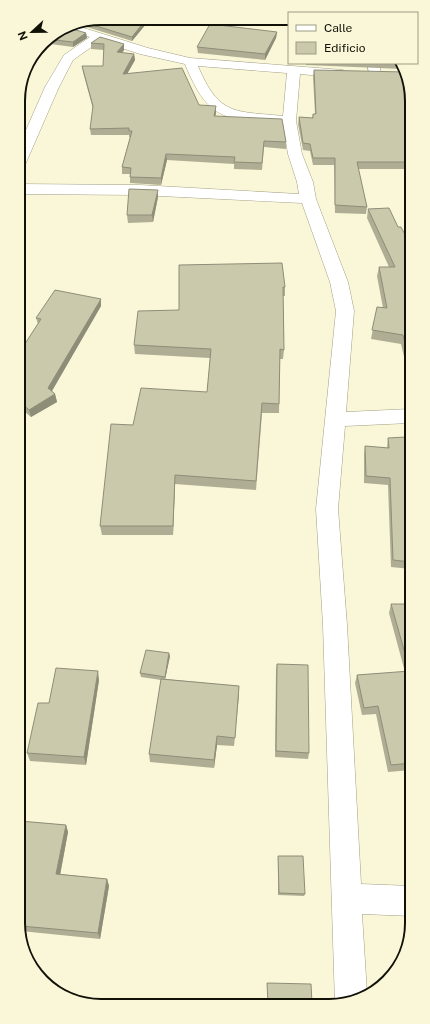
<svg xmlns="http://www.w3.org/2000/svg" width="430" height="1024" font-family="'Public Sans',sans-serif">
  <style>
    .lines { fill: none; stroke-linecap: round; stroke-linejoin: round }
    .minor-casing { stroke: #a29f83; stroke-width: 1 }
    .minor { fill: #fff; fill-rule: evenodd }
    .wall { fill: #afad94 }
    .shaded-wall { fill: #8e8d78 }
    .building { fill: #cbc9ac; stroke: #8e8d78 }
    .rim { fill: none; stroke: #121107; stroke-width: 2 }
  </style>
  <rect width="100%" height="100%" fill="#f9f7d8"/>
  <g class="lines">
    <defs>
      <path id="minor" d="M71,24L148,48L190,58L343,70L349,74L343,78L300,74L296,121L302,154L313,182L316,199L348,282L354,311L346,412L410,409V423L345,426L338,509L347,625L361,884L412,886V916L362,914L367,993L350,1003H335L323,625L316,509L336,311L330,282L302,203L140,195L18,194V184L140,185L299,194L297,182L288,154L283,124C225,118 209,123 185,64L140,54L100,41L73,60L59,87L25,165L23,168L18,169V148L45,87L64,55L90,37L62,29ZM198,66L287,73L283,116C234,111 219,116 198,66Z
        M367,63H379L381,74L380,77H370Z"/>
    </defs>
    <use href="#minor" class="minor-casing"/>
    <use href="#minor" class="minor"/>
  </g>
  <path class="wall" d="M101,18H151L132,41L74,23Z
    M277,32L276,38L265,60L198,53L197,47Z
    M86,33L87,38L73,47L43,43L46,39Z
    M91,43L124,44V50L122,53L134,54L135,60L127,74L216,113L215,116L286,142V149L264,147L262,170L234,169V164L167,160L161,185L130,183V174H122V167L130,137H129V135H91L90,129L93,109L83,72L82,66H103L104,50L91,49Z
    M306,63H400L403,69L306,65Z
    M314,70L409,80L410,169H358L367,207L366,214L335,213L334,165H313L310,151L303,150L298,124L299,117L312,118L313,114H315L313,77Z
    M158,197L153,222L128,223L127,215Z
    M368,209L398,227L410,244V382L401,344L371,339L377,307L383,308L377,276L379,267H389L367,218Z
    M179,265L285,287V296H283L284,350L283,359H280L279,413H262L256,490L175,484L173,535H102L100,526L133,425L207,392L210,358L135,354L134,345L179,310Z
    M101,306L52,391L55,394L57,402L31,417L19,407V353L38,324L36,318Z
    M410,417V436L408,425Z
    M388,438L411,500V569L391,567L388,485L364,483V454L365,446L387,448Z
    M391,604H411V770L388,772L376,714L362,715L355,683L357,675L405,672L389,613Z
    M170,656L165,679L239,686L234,746L217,745L214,768L150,762L149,754L161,680L141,677L140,673Z
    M277,664L309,753L308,759L275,757L276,670Z
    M99,680L86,765L30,761L27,753L49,703Z
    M20,821L66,825L68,832L60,874L107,879L109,886L100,939L21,931Z
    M278,856L305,894L304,896L278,895Z"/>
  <path class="shaded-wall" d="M147,18H151L132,41V37Z
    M277,32L276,38L265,60V54Z
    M86,33L87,38L73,47V42Z
    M124,44V50L118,59L117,52Z
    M134,54L135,60L123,81V74Z
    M216,106V113L214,122V116Z
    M166,154L167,160L161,185V178Z
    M158,190V197L153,222L152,215Z
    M101,299V306L49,396L48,388Z
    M55,394L57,402L31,417L29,410Z
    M175,475V484L173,535V526Z
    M169,653L170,656L165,680V677Z
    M98,671L99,680L86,765L84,757Z
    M239,686V695L234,746L235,738Z
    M217,736V745L214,768V760Z
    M66,825L68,832L59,881L56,874Z
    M107,879L109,886L100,939L98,933Z"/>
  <path class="building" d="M101,18H147L132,37L83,22Z
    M210,24L277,32L265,54L197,47Z
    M66,27L86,33L73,42L46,39Z
    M100,37L124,44L117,52L134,54L123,74L182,68L199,105L216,106L214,116L282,119L286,142L264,141L262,163L234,162L235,157L166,154L161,178L130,177L131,168L122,167L132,131H129V128L90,129L93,106L82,66H103L104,44L91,43Z
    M314,70L405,72L409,80V162H357L367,207L335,205V158H313L310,144L303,143L299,117L313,118V114H316Z
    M129,189L158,190L152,215H127Z
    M389,208L398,227H401L410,244V365L403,335L372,330L377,307L387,308L379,267H395L368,209Z
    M282,263L285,287H283L284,350L280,349L279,404L262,403L256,481L175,475L173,526H100L111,424L133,425L141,388L207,392L211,349L134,345L138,311L179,310V265Z
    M55,290L101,299L48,388L55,394L29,410L19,401V353L41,319L36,318Z
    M406,437L411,500V562L393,560L390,478L366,476L365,446L389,448L388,438Z
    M391,604H411V763L391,765L378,706L364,708L357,675L410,671Z
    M146,650L169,653L165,677L140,673Z
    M277,664L308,665L309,753L276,751Z
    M56,668L98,671L84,757L27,753L38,703H49Z
    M161,679L239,686L235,738L217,736L214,760L149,754Z
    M20,821L66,825L56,874L107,879L98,933L21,926Z
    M278,856H303L305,894L279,893Z
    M267,983L311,984L312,1003L268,1004Z"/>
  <path d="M0 0H430V1024H0ZM101 25H329A76 76 0 0 1 405 101V923A76 76 0 0 1 329 999H101A76 76 0 0 1 25 923V101A76 76 0 0 1 101 25Z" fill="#f9f7d8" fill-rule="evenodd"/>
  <path class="rim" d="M101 25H329A76 76 0 0 1 405 101V923A76 76 0 0 1 329 999H101A76 76 0 0 1 25 923V101A76 76 0 0 1 101 25Z"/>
  <rect x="288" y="12" width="130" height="52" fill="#f9f7d8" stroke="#9d9b84"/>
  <rect x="296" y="25" width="20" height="6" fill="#ffffff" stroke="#9d9b84"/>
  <text x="324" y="32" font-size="12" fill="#121107">Calle</text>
  <rect x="296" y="42" width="20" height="12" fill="#cbc9ac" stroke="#9d9b84"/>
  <text x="324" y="52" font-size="12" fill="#121107">Edificio</text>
  <g transform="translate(32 32) rotate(248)" stroke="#f9f7d8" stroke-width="3" paint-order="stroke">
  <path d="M0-3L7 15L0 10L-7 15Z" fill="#121107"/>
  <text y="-6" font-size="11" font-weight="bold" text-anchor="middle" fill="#121107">N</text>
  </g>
</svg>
